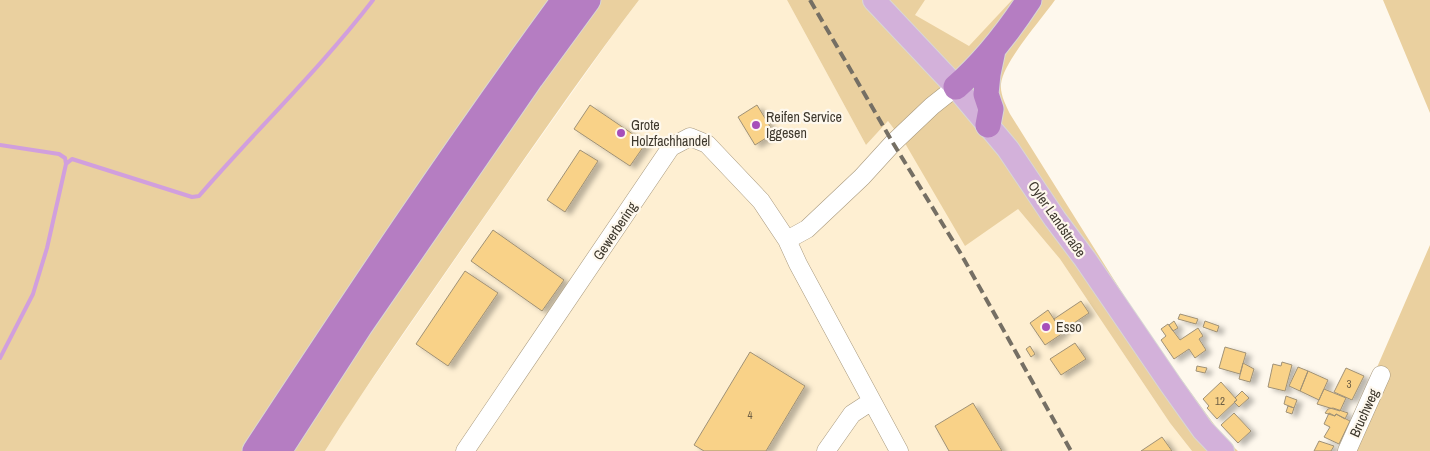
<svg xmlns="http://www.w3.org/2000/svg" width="1430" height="451" font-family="'Archivo Narrow',sans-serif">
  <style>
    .built { fill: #feefd2 }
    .green { fill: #ead09f }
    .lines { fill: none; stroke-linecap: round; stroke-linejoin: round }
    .stream { stroke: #d19fdd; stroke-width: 4 }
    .building { fill: #f9d288; stroke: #9f9176; filter: url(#shadow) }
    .minor-casing { stroke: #a8997e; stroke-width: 19 }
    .major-casing { stroke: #d8d7d5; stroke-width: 24 }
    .highway-casing { stroke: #d8d7d5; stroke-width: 27 }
    .minor { stroke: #fff; stroke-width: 18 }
    .major { stroke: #d3b1da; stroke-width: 22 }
    .highway { stroke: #b57dc2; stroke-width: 25 }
    .rail { stroke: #756f64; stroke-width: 4; stroke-dasharray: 10 5; stroke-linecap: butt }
    .poi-dot { fill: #a64eba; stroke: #fef8ed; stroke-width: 2 }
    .labels { text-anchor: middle; stroke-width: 4.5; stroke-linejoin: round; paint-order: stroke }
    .number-label { font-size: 11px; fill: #6d5e44 }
    .poi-label { font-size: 14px; fill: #3e382d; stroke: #fef8ed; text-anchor: start }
    .street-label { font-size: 14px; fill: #3e382d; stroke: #fef8ed }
  </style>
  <defs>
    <filter id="shadow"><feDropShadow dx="5.5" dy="3" stdDeviation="2.5" flood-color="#0004"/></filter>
  </defs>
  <rect width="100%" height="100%" fill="#fef8ed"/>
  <path class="built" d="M639,0H787L866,145L888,121L906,145L1018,209L1060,259L1170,423L1192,451H325L353,407L508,183L615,32Z
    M925,0H1012L969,47L914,15Z"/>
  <path class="green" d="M0,0H639C578,80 521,164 463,247C416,315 369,381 325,451H0Z
    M787,0H925L915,15L969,46L1012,0H1055C1041,20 1003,62 1001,84C1000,95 1006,105 1010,114L1148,334L1224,438L1238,451H1192L1170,423L1060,259L1018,209L965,246L906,145L888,121L866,145Z
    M1383,0H1430V113Z
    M1430,245V451H1338L1375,372Z"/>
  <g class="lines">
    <path class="stream" d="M0,145L59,154L65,158L66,164L47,248L33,294L0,358
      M66,164L72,159L192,197L199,196C256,130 320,69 373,0"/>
  </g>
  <path class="building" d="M590,105L646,143L630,166L574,129Z
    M757,105L774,133L755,145L738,117Z
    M580,150L598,161L565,212L547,200Z
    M493,230L564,280L542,311L471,261Z
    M465,271L498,293L448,366L416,344Z
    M1081,301L1089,313L1062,331L1054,319Z
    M1048,310L1063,333L1045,345L1030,323Z
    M1180,314L1198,319L1196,324L1178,319Z
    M1174,321L1178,328L1173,331L1169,325Z
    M1205,321L1219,326L1217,332L1203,327Z
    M1168,324L1180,340L1198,328L1203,336L1199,339L1206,350L1195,358L1189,349L1174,359L1161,340L1166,336L1161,329Z
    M1075,343L1086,359L1061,375L1050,359Z
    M1030,346L1035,354L1031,357L1026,349Z
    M1225,347L1246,353L1240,374L1219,368Z
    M750,352L805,386L766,451H704L694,445Z
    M1282,362L1292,365L1285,391L1268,387L1273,364L1281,366Z
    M1243,363L1254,369L1250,382L1239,379Z
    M1197,366L1207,368L1205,373L1196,371Z
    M1298,367L1308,371L1300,391L1289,386Z
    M1346,368L1364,376L1352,400L1334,392Z
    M1308,371L1328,380L1319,400L1300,391Z
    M1221,382L1237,400L1217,419L1207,408L1209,406L1203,399Z
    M1324,389L1346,398L1340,411L1317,404Z
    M1242,391L1249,398L1239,407L1234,402L1237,400L1235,398Z
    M1286,396L1297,400L1294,408L1284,404Z
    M973,403L1002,451H949L935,426Z
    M1288,406L1294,408L1292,414L1286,412Z
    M1333,408L1348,413L1345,419L1336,414L1335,416L1325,413L1328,409Z
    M1234,413L1251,431L1238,443L1221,425Z
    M1329,413L1335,416L1336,414L1350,421L1339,444L1324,437L1330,427L1324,424Z
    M1162,437L1172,451H1141Z
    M1319,441L1334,446L1331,451H1314Z"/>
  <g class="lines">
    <defs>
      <path id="minor" d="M787,240L807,229L862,177L893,143L932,106L956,87
        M465,451L671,147L690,137L707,144L761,201L787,240L798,264L899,451
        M826,451L852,414L872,401
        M1347,451L1381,375"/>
      <path id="major" d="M874,0L956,87L1008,149L1055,219L1085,259L1171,385L1203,430L1223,451"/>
      <path id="highway" d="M956,87C985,62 1008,32 1029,0
        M988,125L991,109L986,94L988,74L993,50
        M255,451C355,299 456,147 564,0
        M279,451L360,326L531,78L588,0"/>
    </defs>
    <use href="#minor" class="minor-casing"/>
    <use href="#major" class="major-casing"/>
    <use href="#highway" class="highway-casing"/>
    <use href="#minor" class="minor"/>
    <use href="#major" class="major"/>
    <use href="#highway" class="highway"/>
    <path class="rail" d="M810,0L893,143L961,254L1071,451"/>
  </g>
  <g class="poi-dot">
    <circle cx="756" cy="125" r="5"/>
    <circle cx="621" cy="133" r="5"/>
    <circle cx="1046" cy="327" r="5"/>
  </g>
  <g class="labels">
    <g class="number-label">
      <text x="1349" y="388">3</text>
      <text x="1220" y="405">12</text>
      <text x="750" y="419">4</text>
    </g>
    <g class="poi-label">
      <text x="766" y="122">Reifen Service<tspan x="766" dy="16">Iggesen</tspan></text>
      <text x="631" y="130">Grote<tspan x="631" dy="16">Holzfachhandel</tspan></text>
      <text x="1056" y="332">Esso</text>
    </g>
    <g class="street-label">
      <text transform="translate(1057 219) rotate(55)" y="5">Oyler Landstraße</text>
      <text transform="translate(615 231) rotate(-56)" y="5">Gewerbering</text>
      <text transform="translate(1364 413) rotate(-66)" y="5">Bruchweg</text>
    </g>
  </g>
</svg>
